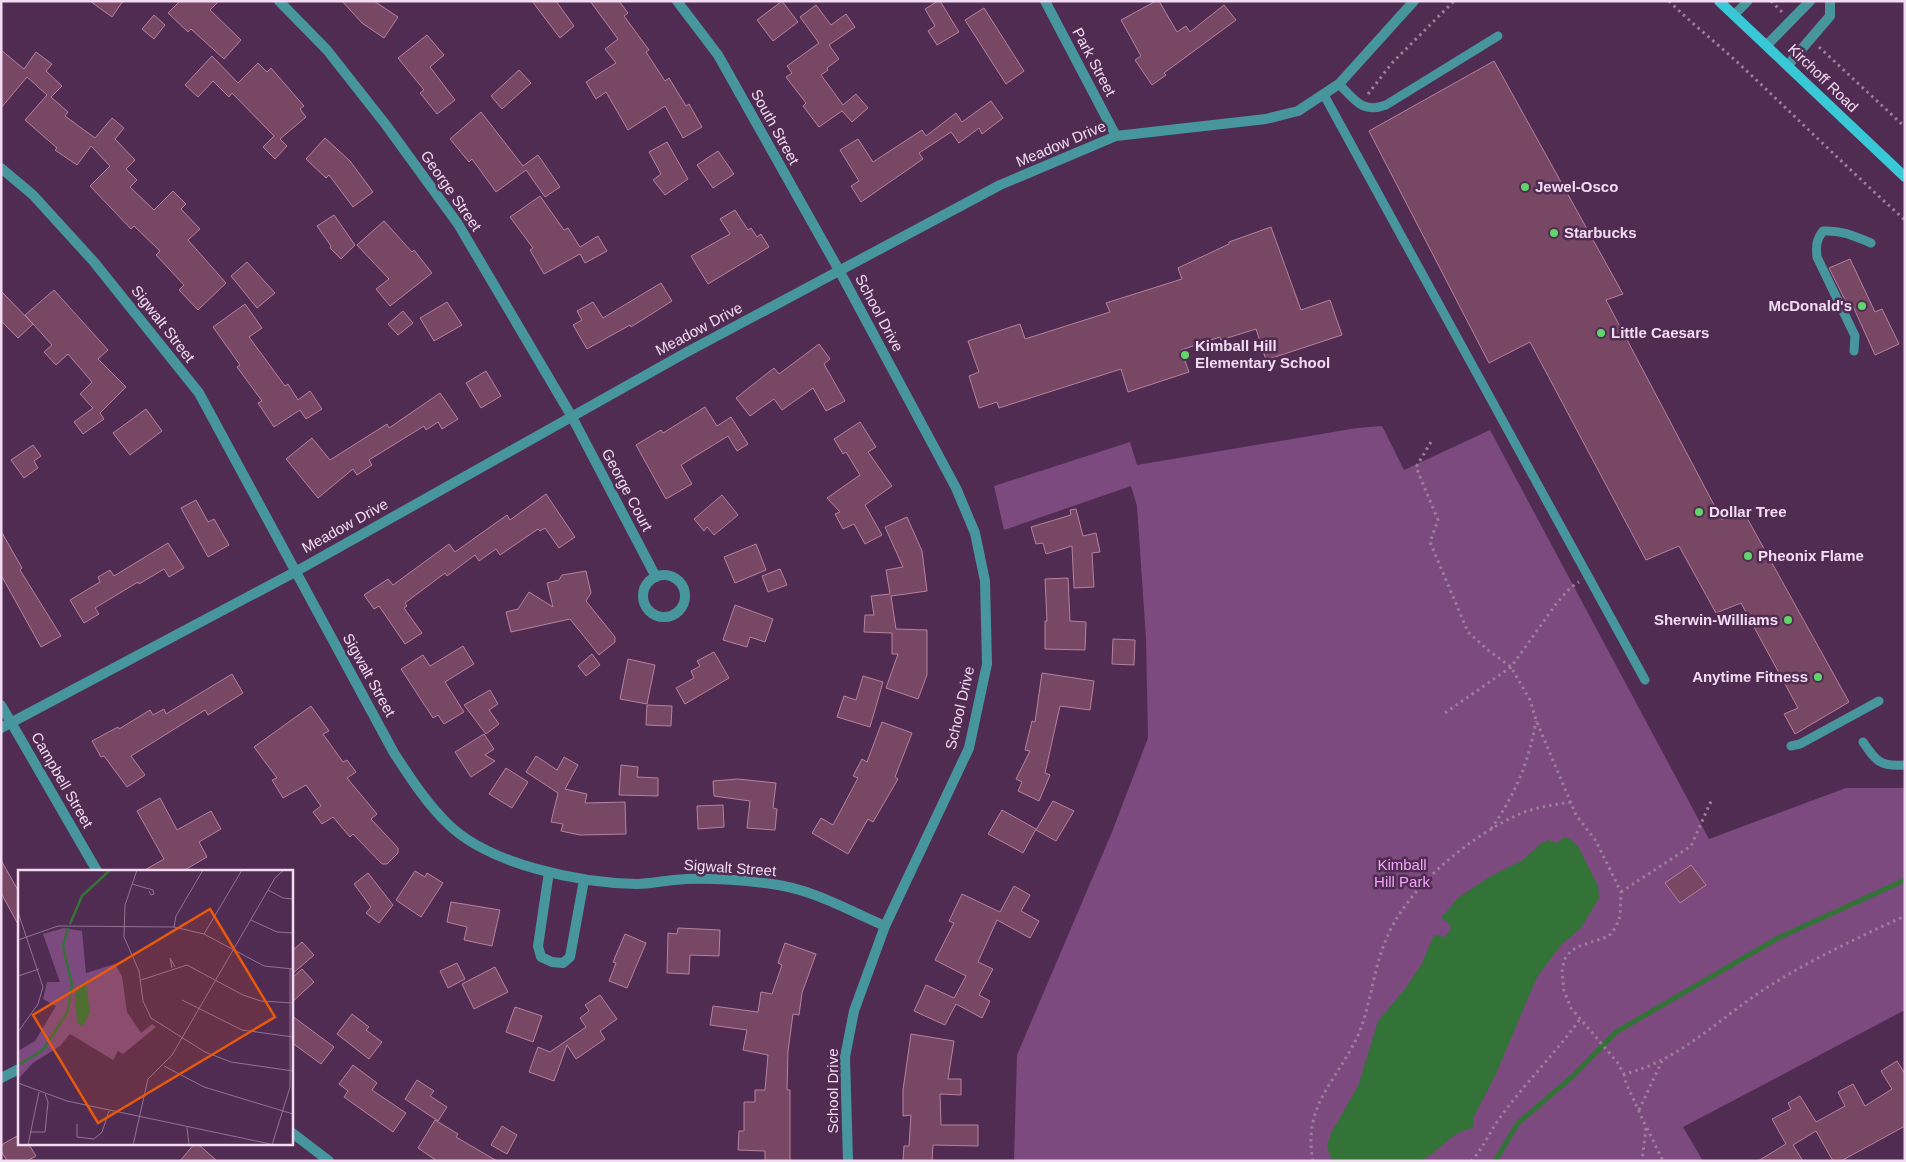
<svg xmlns="http://www.w3.org/2000/svg" width="1906" height="1162" font-family="Helvetica,sans-serif">
  <style>
    .green { fill: #7c4a7f }
    .water { fill: #337338 }
    .lines { fill: none; stroke-linecap: round; stroke-linejoin: round }
    .stream { stroke: #337338; stroke-width: 5 }
    .building { fill: #784763; stroke: #b7819f }
    .path { stroke: #9b7d9c; stroke-width: 3; stroke-dasharray: 2.5 4; stroke-linecap: butt }
    .lane { stroke: #47969e; stroke-width: 9 }
    .street { stroke: #47969e; stroke-width: 10 }
    .secondary { stroke: #39c8d6; stroke-width: 10 }
    .poi-dot { fill: #60d56a; stroke: #502c52; stroke-width: 2 }
    .labels { text-anchor: middle; stroke-width: 5; stroke-linejoin: round; paint-order: stroke }
    .street-label { font-size: 15px; fill: #f3dcf3; stroke: #502c52 }
    .poi-label { font-size: 15px; font-weight: bold; fill: #f3dcf3; stroke: #502c52; text-anchor: start }
    .park-label { font-size: 15px; fill: #f5a5f9; stroke: #502c52 }
    .inset-river { fill: none; stroke: #337338; stroke-width: 2.5 }
    .inset-road { fill: none; stroke: #917292; stroke-width: 1 }
    .view { fill: #e8590c; fill-opacity: 0.15; stroke: #e8590c; stroke-width: 2.5 }
    .inset-edge { fill: none; stroke: #f3dcf3; stroke-width: 2.5 }
  </style>
  <rect width="100%" height="100%" fill="#502c52"/>
  <path class="green" d="M1382,426L1404,470L1490,430L1709,839L1846,788H1905V1010L1683,1127L1703,1161H1014L1017,1055L1112,832L1148,738L1146,638L1137,506L1131,486L1004,530L994,486L1130,442L1137,465L1357,428Z"/>
  <path class="water" d="M1563,838H1569L1578,846L1593,876L1598,885L1599,898L1581,928L1561,945L1537,977L1495,1076L1473,1118L1474,1128C1452,1130 1441,1151 1422,1160C1412,1162 1348,1161 1332,1161L1327,1146L1331,1133L1358,1086L1378,1021L1404,990L1421,965L1434,935L1445,937L1451,928L1448,922L1441,918L1458,898L1489,877L1523,860L1540,844L1548,840L1557,843Z"/>
  <g class="lines">
    <path class="stream" d="M1495,1161L1518,1123L1573,1076L1616,1032L1778,938L1905,880"/>
  </g>
  <path class="building" d="M90,1H123L112,17Z
    M180,1H219L210,10L241,40L224,59L191,29L188,32L168,13Z
    M342,1H374L398,17L384,38L362,23Z
    M532,1H556L574,26L560,38Z
    M590,1H619L628,13L624,16L649,50L646,52L665,81L669,78L686,106L689,104L702,127L683,138L665,106L628,130L606,92L596,99L586,82L616,63L605,49L618,39Z
    M782,1L798,22L773,41L757,20Z
    M938,1H940L959,32L937,45L928,31L935,26L925,9Z
    M1156,1H1159L1177,32L1186,26L1190,32L1224,5L1236,20L1164,73L1166,75L1152,85L1135,60L1141,56L1121,20Z
    M816,5L831,25L846,14L855,27L829,45L839,59L827,68L828,70L821,75L843,105L856,94L868,108L852,122L842,111L819,127L803,106L806,103L786,77L792,73L787,66L819,43L800,17Z
    M984,8L1024,71L1006,84L965,20Z
    M154,15L165,25L154,39L142,29Z
    M427,35L444,55L430,67L455,100L437,114L420,93L424,90L398,58Z
    M1,50L24,69L36,52L52,64L46,71L62,86L51,97L68,112L65,116L95,138L112,118L124,128L115,139L135,160L126,169L137,180L130,187L154,210L173,191L186,204L181,209L200,229L188,240L226,283L198,310L179,290L184,285L156,255L160,251L134,226L131,229L90,186L110,166L91,146L77,165L55,150L57,148L25,120L47,95L27,77L1,108Z
    M212,56L238,83L258,63L267,72L271,68L304,106L300,109L306,117L280,139L287,146L275,159L263,147L274,136L232,93L229,97L213,81L198,97L185,85Z
    M1494,61L1623,294L1606,300L1722,520L1742,509L1849,702L1795,734L1784,714L1798,708L1741,603L1716,613L1679,546L1646,560L1530,342L1489,363L1369,131Z
    M519,70L531,83L502,109L491,96Z
    M991,101L1003,118L982,134L979,128L959,143L951,132L919,153L923,159L861,202L851,186L859,181L840,150L858,139L873,162L922,130L926,136L956,113L962,122Z
    M481,112L523,166L538,155L560,187L545,197L526,170L496,192L472,159L469,162L450,139Z
    M325,138L350,161L373,192L353,207L329,175L326,178L306,159Z
    M667,142L688,179L665,195L653,180L661,174L649,152Z
    M718,151L734,174L713,188L697,165Z
    M540,196L564,230L568,228L580,247L598,236L607,251L585,263L580,254L544,274L530,250L533,248L510,217Z
    M735,210L748,230L751,228L757,237L761,234L769,247L708,284L691,256L730,234L720,219Z
    M334,215L355,245L341,259L330,248L331,246L317,226Z
    M384,221L412,252L414,250L432,273L390,306L376,289L389,279L357,245Z
    M1271,227L1301,310L1330,300L1342,335L1266,360L1256,329L1221,340L1220,337L1181,350L1189,372L1128,392L1121,369L999,408L997,402L979,408L969,376L979,372L968,341L1020,324L1025,339L1110,312L1106,303L1182,279L1178,268L1229,244V242Z
    M1850,259L1875,312L1882,309L1899,344L1875,355L1852,304L1848,306L1829,268Z
    M247,262L275,293L257,308L231,276Z
    M661,283L672,301L631,327L630,325L587,349L573,325L582,320L577,311L593,302L603,318Z
    M54,290L108,350L98,359L126,387L100,413L104,419L83,434L74,422L93,408L80,394L92,382L68,354L56,365L44,352L52,345L25,315Z
    M1,291L33,324L18,338L1,321Z
    M447,302L462,325L434,341L420,318Z
    M245,304L262,328L249,337L285,386L288,384L298,400L310,391L322,409L306,419L300,410L274,427L258,403L262,401L237,367L240,365L213,327Z
    M403,311L413,323L398,335L388,324Z
    M819,344L830,359L824,364L845,401L826,411L813,388L782,410L774,399L750,416L736,398L774,368L779,374Z
    M486,371L501,396L481,408L466,383Z
    M440,393L458,419L442,429L438,422L426,430L424,426L369,460L372,465L357,475L353,469L318,498L286,459L312,438L330,460L387,424L389,428Z
    M705,407L717,426L731,417L748,444L737,451L728,436L681,465L692,484L666,499L636,445L661,430L663,433Z
    M146,409L162,431L130,455L113,433Z
    M860,422L876,447L868,452L892,486L865,505L882,535L865,544L854,524L843,529L835,514L840,512L827,498L860,475L846,452L843,454L834,439Z
    M33,445L41,456L34,461L38,468L24,478L11,460Z
    M546,494L575,537L559,548L545,528L540,531L538,529L500,555L496,549L479,561L475,555L447,576L445,573L405,603L407,606L404,608L422,633L405,644L379,606L374,609L364,595L388,579L393,585L449,544L455,552L507,515L510,520Z
    M722,495L738,515L714,535L707,527L704,531L694,519Z
    M196,500L208,522L214,519L229,545L208,557L181,508Z
    M1076,509L1083,536L1096,533L1100,552L1092,553L1094,587L1074,588L1072,546L1046,554L1043,543L1036,544L1031,527L1071,515L1070,510Z
    M907,517L922,551L927,591L891,596L896,629L927,630V675L918,699L886,688L898,654H892V633L864,632L865,615H874L871,596L890,594L886,570L903,567L885,527Z
    M1,531L22,568L20,570L61,636L41,647L1,575Z
    M168,543L184,568L169,577L164,569L139,584L138,582L95,608L99,614L84,623L70,600L100,582L98,577L110,570L114,576Z
    M756,544L766,570L735,583L724,557Z
    M780,569L787,585L768,592L762,576Z
    M586,571L591,593L586,601L615,637V642L599,655L570,619L511,632L506,612L518,609L529,592L553,607L547,583L559,580L562,575Z
    M1068,578L1070,621L1086,622L1085,650L1045,649V621H1047L1045,579Z
    M735,605L773,619L765,642L750,637L747,647L723,640Z
    M1113,639L1135,640L1134,665L1112,664Z
    M463,646L474,664L445,682L464,712L444,724L438,715L433,718L401,669L423,655L430,666Z
    M714,652L729,678L685,704L676,688L694,678L691,671L700,666L697,661Z
    M592,654L600,665L586,676L578,666Z
    M628,659L655,665L647,704L620,699Z
    M1042,673L1094,681L1090,710L1060,706L1045,773L1050,775L1039,801L1018,791L1022,782L1016,779L1030,751L1025,750L1032,721L1035,722Z
    M232,674L243,693L208,715L205,710L131,756L145,775L127,787L104,756L101,757L92,741L118,727L119,729L150,710L153,715L164,709L166,714Z
    M863,676L883,682L870,727L837,717L844,696L856,700Z
    M490,690L498,704L489,710L499,724L486,734L464,705Z
    M647,705L672,706L671,726L646,725Z
    M311,706L329,731L323,734L343,762L347,760L356,772L347,778L377,814L371,819L398,848V853L387,864H382L353,834L350,837L333,817L322,824L313,812L321,806L306,785L283,798L272,780L277,778L254,747Z
    M882,722L912,733L895,777L898,779L873,822L868,819L848,854L812,833L821,818L833,825L858,778L853,776L862,759L867,762Z
    M484,734L494,749L485,755L495,761L471,777L455,752Z
    M536,756L557,770L564,757L578,765L565,789L587,794L585,803L625,802L626,834L580,835L561,831L563,824L551,822L558,793L526,772Z
    M621,765L638,767L637,777L658,778V796L619,795Z
    M506,768L528,782L512,808L489,794Z
    M738,779L776,783L773,808L777,809L775,830L747,828L750,801L714,796L713,781Z
    M160,798L177,830L211,811L221,829L199,842L207,857L183,871H143L164,859L137,811Z
    M1053,801L1074,811L1056,841L1036,830Z
    M723,805L724,827L698,829L697,806Z
    M1002,810L1036,829L1023,853L988,834Z
    M1,860L19,892V926L1,893Z
    M1691,865L1706,885L1680,903L1665,883Z
    M415,871L425,877L427,873L443,883L421,917L396,900Z
    M368,873L393,905L379,923L366,913L371,907L354,884Z
    M1014,886L1030,895L1021,911L1039,921L1030,938L997,920L978,962L993,969L979,995L990,1001L982,1018L956,1004L945,1025L914,1011L926,985L954,998L966,976L935,960L954,923L949,921L962,894L1000,912Z
    M451,902L500,910L492,946L464,940L467,927L447,922Z
    M678,928L720,930L719,956L690,955L689,974L667,973L668,933L677,934Z
    M625,934L646,943L627,988L609,981L616,963L613,962Z
    M302,942L314,955L291,975V952Z
    M785,943L816,954L802,993L799,1015L793,1014L788,1051L787,1090H790V1161H765V1151L738,1150L739,1131H744V1102H755V1090H765L768,1055L743,1050L747,1030L710,1025L713,1006L758,1012L761,992L772,994L782,965L778,963Z
    M457,963L465,979L448,988L440,971Z
    M495,967L508,992L474,1009L462,984Z
    M302,969L314,982L291,1003V979Z
    M600,995L617,1019L600,1031L605,1039L576,1059L567,1045L554,1081L529,1072L538,1047L550,1052L586,1027L580,1018L589,1011L585,1005Z
    M515,1007L542,1016L533,1042L506,1032Z
    M352,1014L369,1027L366,1030L382,1042L369,1059L337,1034Z
    M291,1015L334,1047L321,1064L291,1042Z
    M911,1034L954,1041L948,1079H961V1095L940,1094L941,1125H978V1146L933,1145L932,1161H903L904,1146H909L911,1115L903,1116V1090Z
    M1897,1061L1905,1074V1126L1841,1161H1833L1816,1131L1793,1145L1803,1161H1758L1786,1144L1772,1119L1791,1109L1788,1103L1800,1096L1816,1122L1845,1106L1838,1092L1853,1084L1865,1106L1892,1089L1881,1071Z
    M353,1065L377,1083L372,1090L406,1113L393,1132L344,1097L348,1091L339,1084Z
    M417,1080L434,1091L430,1096L447,1107L438,1121L405,1099Z
    M435,1120L458,1134L456,1137L497,1161H437L418,1148Z
    M502,1126L517,1135L507,1154L491,1145Z
    M19,1135V1143H28L36,1156L27,1161H7L1,1151V1145Z
    M195,1143H197L217,1161H180Z"/>
  <g class="lines">
    <path class="path" d="M1669,1C1690,22 1713,40 1735,60C1792,113 1847,168 1905,220
      M1771,1L1782,12
      M1819,47L1905,127
      M1368,94L1392,63L1454,1
      M1431,442L1416,467L1438,520L1430,542L1468,632L1488,650L1511,667L1530,700L1536,720L1576,815L1596,841L1621,892L1620,916L1616,927L1609,936L1577,947L1570,952L1564,960L1562,972L1564,991L1571,1008L1617,1062L1624,1074C1677,1062 1719,1019 1763,990C1808,961 1857,938 1905,916
      M1445,713L1511,667L1556,604L1570,588L1579,582
      M1491,829C1515,795 1529,762 1536,721
      M1621,892L1691,846L1712,799
      M1624,1074L1626,1083L1646,1127L1642,1161
      M1639,1110L1662,1061
      M1647,1128L1663,1161
      M1313,1161C1302,1104 1338,1081 1359,1033C1371,1004 1373,971 1385,942C1405,890 1464,841 1513,817C1531,808 1551,805 1571,802
      M1471,1161C1483,1149 1489,1133 1499,1119C1524,1084 1555,1054 1580,1019"/>
    <path class="lane" d="M1734,15L1748,1
      M1339,84C1355,100 1362,114 1386,105L1498,36
      M1324,95L1645,680
      M1854,351L1855,336L1817,257C1816,246 1816,240 1823,231C1842,230 1854,236 1871,243
      M1863,742C1876,761 1880,767 1905,765
      M1791,746L1800,744L1879,701"/>
    <path class="street" d="M279,1L327,50L386,125L458,224L572,417L656,577
      M677,1L718,55L840,272L956,488L975,533L985,581L987,664L969,748L885,926L854,1011L845,1057L848,1161
      M1045,1L1116,136
      M1767,45L1810,1
      M1788,65L1830,16V1
      M1,168L33,195L94,262L199,393L394,753C411,779 427,804 449,825C491,865 580,883 637,884C649,884 662,881 674,880C706,877 740,880 772,884C812,889 848,910 885,926
      M643 596a21 21 0 1 1 42 0a21 21 0 1 1-42 0Z
      M1,705L97,871
      M1,728L295,572L687,352L1000,185L1116,136L1266,119L1298,111L1339,84L1414,1
      M549,872L538,946L541,957L552,962L563,963L570,957L584,880
      M1,1078L19,1069
      M291,1132L329,1161"/>
    <path class="secondary" d="M1719,1L1905,177"/>
  </g>
  <g class="poi-dot">
    <circle cx="1525" cy="187" r="5"/>
    <circle cx="1554" cy="233" r="5"/>
    <circle cx="1862" cy="306" r="5"/>
    <circle cx="1601" cy="333" r="5"/>
    <circle cx="1185" cy="355" r="5"/>
    <circle cx="1699" cy="512" r="5"/>
    <circle cx="1748" cy="556" r="5"/>
    <circle cx="1788" cy="620" r="5"/>
    <circle cx="1818" cy="677" r="5"/>
  </g>
  <g class="labels">
    <g class="street-label">
      <text transform="translate(1094 62) rotate(62)" y="5">Park Street</text>
      <text transform="translate(1823 78) rotate(44)" y="5">Kirchoff Road</text>
      <text transform="translate(775 127) rotate(61)" y="5">South Street</text>
      <text transform="translate(1061 144) rotate(-23)" y="5">Meadow Drive</text>
      <text transform="translate(451 191) rotate(55)" y="5">George Street</text>
      <text transform="translate(879 313) rotate(62)" y="5">School Drive</text>
      <text transform="translate(163 324) rotate(52)" y="5">Sigwalt Street</text>
      <text transform="translate(699 329) rotate(-28)" y="5">Meadow Drive</text>
      <text transform="translate(627 490) rotate(62)" y="5">George Court</text>
      <text transform="translate(345 526) rotate(-29)" y="5">Meadow Drive</text>
      <text transform="translate(369 675) rotate(61)" y="5">Sigwalt Street</text>
      <text transform="translate(960 708) rotate(-77)" y="5">School Drive</text>
      <text transform="translate(62 780) rotate(60)" y="5">Campbell Street</text>
      <text transform="translate(730 868) rotate(4)" y="5">Sigwalt Street</text>
      <text transform="translate(833 1091) rotate(-90)" y="5">School Drive</text>
    </g>
    <g class="poi-label">
      <text x="1535" y="192">Jewel-Osco</text>
      <text x="1564" y="238">Starbucks</text>
      <text x="1852" y="311" text-anchor="end">McDonald's</text>
      <text x="1611" y="338">Little Caesars</text>
      <text x="1195" y="351">Kimball Hill<tspan x="1195" dy="17">Elementary School</tspan></text>
      <text x="1709" y="517">Dollar Tree</text>
      <text x="1758" y="561">Pheonix Flame</text>
      <text x="1778" y="625" text-anchor="end">Sherwin-Williams</text>
      <text x="1808" y="682" text-anchor="end">Anytime Fitness</text>
    </g>
    <g class="park-label">
      <text x="1402" y="870">Kimball<tspan x="1402" dy="17">Hill Park</tspan></text>
    </g>
  </g>
  <g transform="translate(18 870)">
    <rect width="275" height="275" fill="#502c52"/>
    <path d="M46,58L64,61L68,103L97,94L104,106L109,142L123,163L134,154L138,157L105,184L100,181L95,190L52,164L42,176L15,193L1,208L0,181L17,171L38,136L25,129L29,112H42L25,64Z" fill="#7c4a7f"/>
    <path d="M68,113L72,142L65,156L59,153L57,124L62,115Z" fill="#337338"/>
    <path class="inset-river" d="M52,54L64,26L92,0M0,195L25,180L50,141L54,115L45,76L50,58"/>
    <path class="inset-road" d="M119,0L107,35L106,67L121,101L125,131L133,148L187,182L213,192L275,201M114,14L135,20L136,24L133,25L131,21M250,20L265,28L275,29M0,42L25,117L20,134L0,162M233,50L259,62L275,63M156,57L158,46L185,0M186,64L224,0M0,70L40,56L156,57L186,64L246,96L275,99M154,98L152,88L157,97M0,106L21,99M123,110L169,95L225,125L243,131L275,133M164,130L224,160L275,167M146,196L186,217L275,244M0,213L49,231L257,275M59,254V267L76,269L84,262L91,241M169,257L171,275M12,262H27L30,232L27,224M10,275L21,222M115,275L130,209L154,185L257,8L266,0M254,275L272,217V99"/>
    <path class="view" d="M192,39L257,147L80,253L15,145Z"/>
    <rect width="275" height="275" class="inset-edge"/>
  </g>
  <rect width="1906" height="1162" fill="none" stroke="#f3dcf3" stroke-width="5"/>
</svg>
